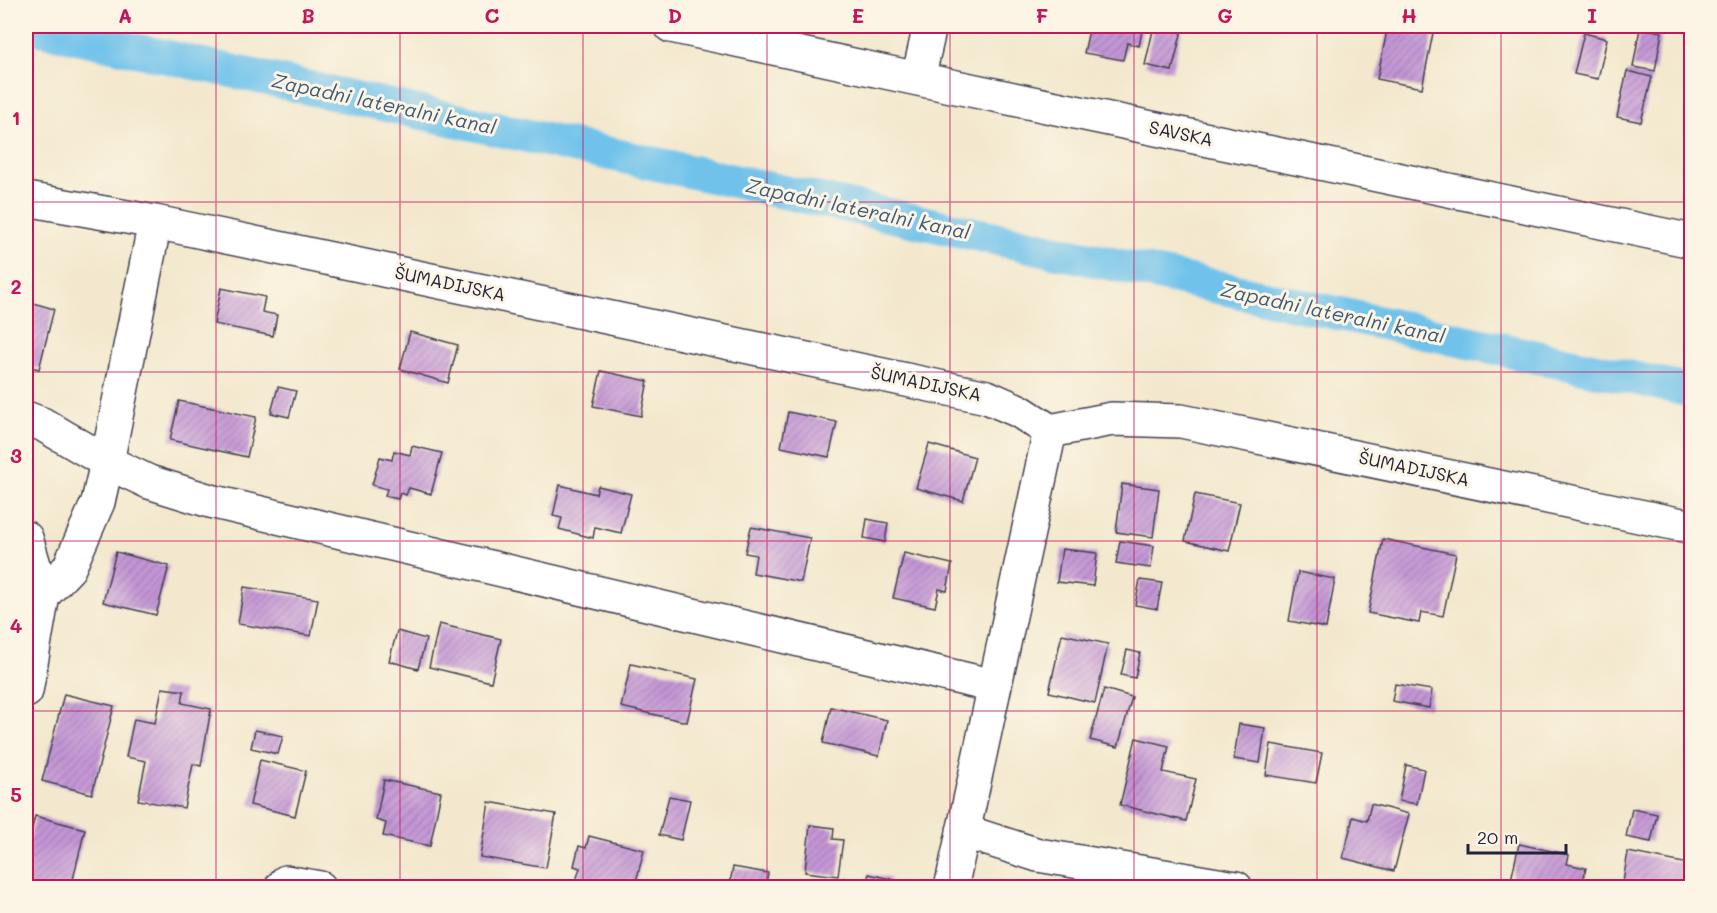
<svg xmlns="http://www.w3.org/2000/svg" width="1717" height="913" font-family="Mali,sans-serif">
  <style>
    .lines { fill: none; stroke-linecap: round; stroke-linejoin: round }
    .canal { stroke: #6fc2eb; stroke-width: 34 }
    .building { fill: url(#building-hatch) }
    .street-casing { stroke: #414051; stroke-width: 36 }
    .street { stroke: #fff; stroke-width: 33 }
    .grid { fill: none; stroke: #c2185b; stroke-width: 1.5; stroke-opacity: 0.55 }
    .labels { text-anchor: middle; stroke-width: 6; stroke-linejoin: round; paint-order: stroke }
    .street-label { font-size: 18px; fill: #22223b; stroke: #fcf5e5 }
    .water-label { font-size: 20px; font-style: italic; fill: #3d5a79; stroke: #fcf5e5 }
    .neatline { fill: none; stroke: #c2185b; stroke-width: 2 }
    .grid-label { font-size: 20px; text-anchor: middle; font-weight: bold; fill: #c2185b }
  </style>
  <defs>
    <pattern id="building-hatch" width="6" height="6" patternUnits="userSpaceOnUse" patternTransform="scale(1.5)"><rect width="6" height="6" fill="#c496d6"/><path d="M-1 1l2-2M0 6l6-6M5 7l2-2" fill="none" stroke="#9f7aaf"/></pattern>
  </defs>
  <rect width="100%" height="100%" fill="#fcf5e5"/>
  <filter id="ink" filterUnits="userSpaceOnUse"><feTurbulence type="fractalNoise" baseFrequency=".0167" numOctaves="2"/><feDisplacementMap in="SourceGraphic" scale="12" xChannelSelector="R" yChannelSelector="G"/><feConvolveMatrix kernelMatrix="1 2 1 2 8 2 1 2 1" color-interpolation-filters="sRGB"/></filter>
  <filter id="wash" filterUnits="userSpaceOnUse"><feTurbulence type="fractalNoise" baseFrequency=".008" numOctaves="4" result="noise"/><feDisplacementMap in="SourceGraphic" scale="24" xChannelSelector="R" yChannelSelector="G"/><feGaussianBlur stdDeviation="1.35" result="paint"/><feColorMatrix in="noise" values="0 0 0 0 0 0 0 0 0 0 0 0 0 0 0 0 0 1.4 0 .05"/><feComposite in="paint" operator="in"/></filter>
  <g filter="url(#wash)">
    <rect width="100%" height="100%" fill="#f3e8cd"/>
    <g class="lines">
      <path class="canal" d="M26,26L1692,391"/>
    </g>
    <g id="blocks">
      <path class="building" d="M1040,26H1058L1057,30Z
        M1090,26H1143L1139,46L1127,43L1123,60L1084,53Z
        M1154,26H1183L1172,71L1145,65Z
        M1388,26L1433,33L1422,88L1377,79Z
        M1640,28L1662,32L1655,71L1633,67Z
        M1584,33L1607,39L1598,79L1574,74Z
        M1627,71L1652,77L1641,122L1617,117Z
        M221,288L265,297L262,312L277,315L273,336L214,324Z
        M26,301L54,309L39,369L26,366Z
        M410,332L458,345L448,383L400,369Z
        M601,371L648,381L641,416L593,406Z
        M278,387L296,391L289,417L271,413Z
        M179,401L256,417L247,457L170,440Z
        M788,412L837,422L829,457L781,447Z
        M929,444L975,457L963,501L916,488Z
        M412,446L442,453L431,494L409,488L406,495L400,493L398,499L385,496L387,489L372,485L380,457L392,460L394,451L410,455Z
        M1122,484L1159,489L1153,537L1116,532Z
        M560,485L596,494L598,486L631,494L621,533L595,527L593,538L559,529L562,518L553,516Z
        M1195,494L1240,503L1229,551L1185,541Z
        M867,519L888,523L885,542L864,538Z
        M751,527L810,538L801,582L753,573L756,555L745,553Z
        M1383,539L1456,554L1443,616L1421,612L1419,623L1368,613Z
        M1120,541L1154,546L1151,568L1116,563Z
        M1062,549L1097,553L1093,586L1057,582Z
        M116,552L169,566L156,615L103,602Z
        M904,553L952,564L947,591L939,589L935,607L893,598Z
        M1298,572L1335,579L1326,628L1289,621Z
        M1140,580L1162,583L1157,609L1135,605Z
        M244,587L318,599L311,636L238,624Z
        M439,624L501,639L491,682L429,667Z
        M397,631L426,639L418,669L389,661Z
        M1062,634L1108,644L1095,703L1049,692Z
        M1127,650L1140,653L1135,678L1121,675Z
        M631,664L697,679L687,722L621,707Z
        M1395,684L1432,690L1429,708L1392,701Z
        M162,688L184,691L182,703L211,709L201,766L193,764L184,808L138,800L146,761L126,757L134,719L155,723Z
        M1104,689L1132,697L1118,747L1090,740Z
        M64,694L114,706L92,794L42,781Z
        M831,707L887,720L879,756L823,743Z
        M1239,724L1265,728L1260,763L1234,759Z
        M255,730L283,736L278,754L251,748Z
        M1136,738L1169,746L1163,772L1196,779L1186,821L1120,805Z
        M1271,744L1322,753L1316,783L1266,775Z
        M260,760L306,771L295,816L250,805Z
        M1406,765L1424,769L1417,804L1399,801Z
        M384,780L441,792L430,846L383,836L386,823L376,820Z
        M669,796L690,800L681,840L659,835Z
        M489,802L556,814L546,868L480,857Z
        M1371,804L1409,814L1394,871L1343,858L1353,817L1367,821Z
        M1632,809L1657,814L1651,842L1626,837Z
        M35,816L85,829L71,888H26V854Z
        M810,825L834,828L833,839L843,840L838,876L805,872Z
        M589,836L644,850L636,882L629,880L627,888H601L576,881L580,868L574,866L579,846L586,848Z
        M1519,844L1569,855L1567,864L1586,868L1581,888H1518L1519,882L1511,880Z
        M1628,852L1689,864L1684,888H1622Z
        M733,867L768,873L765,888H729Z
        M869,874L891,879L889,888H842L844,878L866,884Z"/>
    </g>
  </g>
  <g filter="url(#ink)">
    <use href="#blocks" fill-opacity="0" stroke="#414051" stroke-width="1.5"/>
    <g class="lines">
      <defs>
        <path id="street" d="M671,26L918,79L1692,241
          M918,79L930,26
          M26,199L155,222L987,397L1019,411L1050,431L1112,419L1181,421L1692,527
          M155,222L107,462L149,482L210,501L994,686
          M26,418L42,424L107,462L98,502L69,568L43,595
          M26,538L43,595L26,691
          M963,831L1038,855L1236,888
          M281,888L286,882L320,888
          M951,888L1050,431"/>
      </defs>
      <use href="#street" class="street-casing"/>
      <use href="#street" class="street"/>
    </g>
  </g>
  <path class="grid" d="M216,26V888M400,26V888M583,26V888M767,26V888M950,26V888M1134,26V888M1317,26V888M1501,26V888M26,202H1692M26,372H1692M26,541H1692M26,711H1692"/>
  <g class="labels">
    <g class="street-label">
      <text transform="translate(1181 134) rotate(12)" y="6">SAVSKA</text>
      <text transform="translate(450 284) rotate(12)" y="6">ŠUMADIJSKA</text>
      <text transform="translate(926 384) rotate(12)" y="6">ŠUMADIJSKA</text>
      <text transform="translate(1414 469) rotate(12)" y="6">ŠUMADIJSKA</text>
    </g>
    <g class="water-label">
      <text transform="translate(384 104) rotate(12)" y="7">Zapadni lateralni kanal</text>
      <text transform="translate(858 209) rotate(12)" y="7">Zapadni lateralni kanal</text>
      <text transform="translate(1333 313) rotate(12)" y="7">Zapadni lateralni kanal</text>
    </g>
  </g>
  <rect width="1717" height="913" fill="none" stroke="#fcf5e5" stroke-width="66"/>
  <path d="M1468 844v9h98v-9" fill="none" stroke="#22223b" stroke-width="3"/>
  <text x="1477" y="844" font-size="18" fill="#22223b" stroke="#fcf5e5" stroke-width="4.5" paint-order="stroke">20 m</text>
  <rect x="33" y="33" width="1651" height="847" class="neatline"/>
  <g class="grid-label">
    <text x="125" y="23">A</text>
    <text x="308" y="23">B</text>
    <text x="492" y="23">C</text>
    <text x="675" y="23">D</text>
    <text x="858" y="23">E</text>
    <text x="1042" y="23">F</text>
    <text x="1225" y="23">G</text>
    <text x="1409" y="23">H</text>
    <text x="1592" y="23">I</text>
    <text x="16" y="125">1</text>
    <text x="16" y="294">2</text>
    <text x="16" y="463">3</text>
    <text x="16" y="633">4</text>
    <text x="16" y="802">5</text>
  </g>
</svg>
